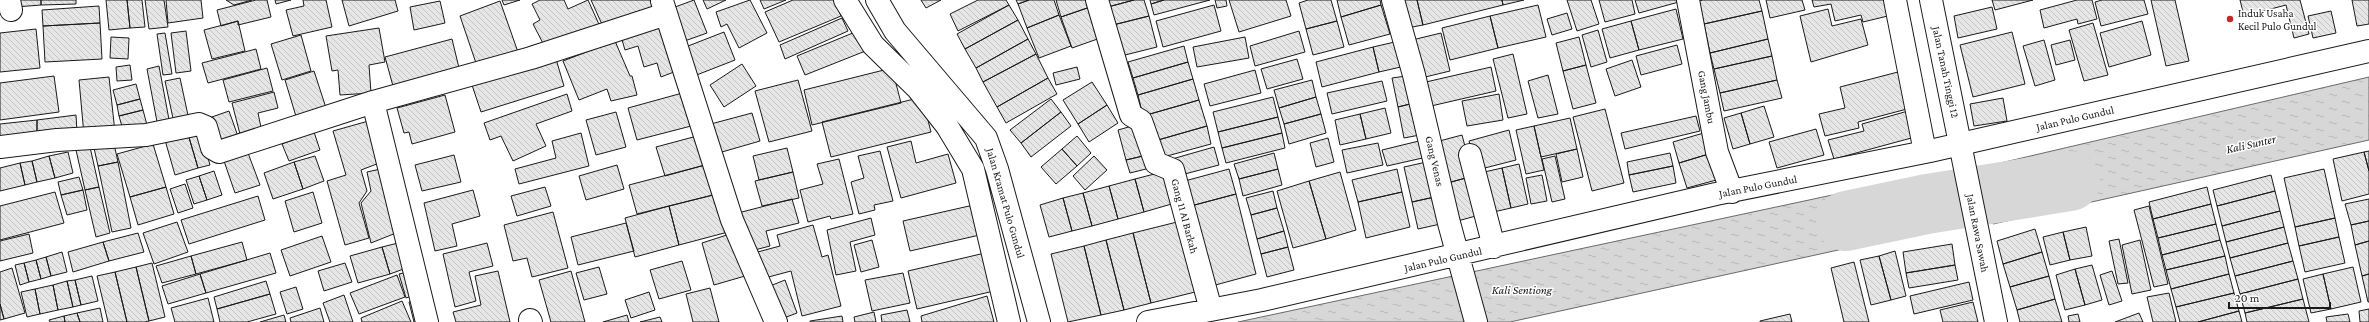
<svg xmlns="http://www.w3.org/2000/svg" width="2369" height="322" font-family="'Crimson Pro',serif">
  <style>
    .water { fill: url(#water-ripples); stroke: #6a6a6a }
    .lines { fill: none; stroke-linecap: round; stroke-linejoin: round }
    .river { stroke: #d7d7d7; stroke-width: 60 }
    .building { fill: url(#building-back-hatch); stroke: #1a1a1a }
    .minor-casing { stroke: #1a1a1a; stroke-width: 24 }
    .minor { stroke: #fff; stroke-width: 22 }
    .poi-dot { fill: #c62828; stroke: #fff; stroke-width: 1.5 }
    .labels { text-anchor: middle; stroke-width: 3; stroke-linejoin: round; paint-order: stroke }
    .poi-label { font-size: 11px; fill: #1a1a1a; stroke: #fff; text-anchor: start }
    .street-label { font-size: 11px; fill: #1a1a1a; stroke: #fff }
    .water-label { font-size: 12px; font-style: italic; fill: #1a1a1a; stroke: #fff }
  </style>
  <defs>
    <pattern id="water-ripples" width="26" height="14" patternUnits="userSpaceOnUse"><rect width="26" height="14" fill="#d7d7d7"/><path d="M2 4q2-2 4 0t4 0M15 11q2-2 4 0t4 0" fill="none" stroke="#b8b8b8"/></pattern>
    <pattern id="building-back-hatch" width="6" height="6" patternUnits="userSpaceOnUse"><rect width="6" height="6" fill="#e6e6e6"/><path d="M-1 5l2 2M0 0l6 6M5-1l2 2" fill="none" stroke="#c5c5c5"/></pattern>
  </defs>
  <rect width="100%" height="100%" fill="#fff"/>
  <path class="water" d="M2369,77V140L1993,224L1988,194L1979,168Z
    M1926,175L1927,204L1934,229L1510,322H1238Z"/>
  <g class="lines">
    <path class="river" d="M1846,221L1927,204L2070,181"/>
  </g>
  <path class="building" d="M15,0H41V5L15,7Z
    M41,0H76V4L41,5Z
    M106,0H127L130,28L109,30Z
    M127,0H142L145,27L130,28Z
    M145,0H164L168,27L149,29Z
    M166,0H201L203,18L168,23Z
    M226,0H252L234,5Z
    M256,0H267L271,17L238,25V21L221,26L217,10Z
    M275,0H291L276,4Z
    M303,0H326L332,27L293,36L286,10L304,6Z
    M342,0H395L398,11L349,26Z
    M502,0H520L504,5Z
    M540,0H564L568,9L588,0L602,31L547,51L533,24L540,20L532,4Z
    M591,0H653L657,8L605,31Z
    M694,0L707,33L679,43L667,10Z
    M703,0H726L707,9Z
    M750,0L767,33L739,48L727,24L721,27L716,12Z
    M760,0H786L764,9Z
    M793,0H835L841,16L779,42L765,12Z
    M921,0H941L926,8Z
    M978,0H1006L1009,5L958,31L950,14Z
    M1016,0H1029L1018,4Z
    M1029,0H1054L1059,15L1027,28L1018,4Z
    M1056,0H1094L1096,5L1061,17Z
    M1102,0H1134L1104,8Z
    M1134,0H1144L1149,16L1109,26L1104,8Z
    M1150,0H1164L1151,4Z
    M1164,0H1210L1154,15L1151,4Z
    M1215,0H1226L1227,6L1217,8Z
    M1229,0H1286L1291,16L1239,32Z
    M1308,0H1331L1337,21L1306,29L1299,3Z
    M1337,0H1380L1381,5L1341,17Z
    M1400,0H1417L1423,25L1407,28Z
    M1417,0H1502L1503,5L1423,25Z
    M1502,0H1524L1503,5Z
    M1567,0H1591L1599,24L1577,31Z
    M1599,0H1632L1635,14L1605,22Z
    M1635,0H1686L1639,13Z
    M1703,0H1759L1762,11L1704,24L1699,1Z
    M1766,0H1802L1805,10L1770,18Z
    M1812,0H1892L1896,14L1863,22L1861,15L1835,21L1831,4L1814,7Z
    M1992,0H2033L1995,10Z
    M2077,0H2092L2097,19L2078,24L2077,19L2044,28L2040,10Z
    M2102,0H2144L2148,14L2101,26L2095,2Z
    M2151,0H2175L2189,61L2166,66Z
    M2240,0H2300L2309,34L2294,38L2286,5L2244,16Z
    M2352,0H2369V24L2357,26Z
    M440,1L445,23L414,30L410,7Z
    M500,1L519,55L478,69L460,16Z
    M1009,5L1018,20L965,49L957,34Z
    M1096,5L1106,36L1072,48L1061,17Z
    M1214,5L1221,31L1163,47L1156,21Z
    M1381,5L1390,34L1349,45L1341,17Z
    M1538,5L1546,37L1498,48L1490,16Z
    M99,6L100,23L43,26L42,10Z
    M1992,7L1997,29L1958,38L1954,16Z
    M1676,9L1683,39L1639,50L1631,21Z
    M1828,9L1832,26L1861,19L1868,45L1811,62L1800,16Z
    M1762,11L1768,39L1710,53L1704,24Z
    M2331,11L2336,33L2313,38L2308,16Z
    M1567,13L1572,29L1552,35L1547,19Z
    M1059,15L1071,46L1039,58L1027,28Z
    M1149,16L1157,47L1117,57L1109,26Z
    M1490,16L1498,48L1450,60L1442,28Z
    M842,18L848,31L785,59L780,45Z
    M1018,20L1028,39L976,68L965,49Z
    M238,21L245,51L212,59L204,30Z
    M662,21L679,70L661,77L657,63L644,67L638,46L625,50L620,33Z
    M1337,21L1344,47L1313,55L1306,29Z
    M1631,21L1639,50L1610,58L1602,29Z
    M2142,21L2151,55L2109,67L2100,33Z
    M100,23L102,59L45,62L43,26Z
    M2093,23L2108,75L2084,81L2069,30Z
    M379,28L385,62L369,65L371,93L340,95L338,70L332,71L326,36Z
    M36,29L40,68L0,72V33Z
    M860,30L868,50L805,75L797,56Z
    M1598,30L1607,62L1591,67L1582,35Z
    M186,31L191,71L176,73L171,33Z
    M1299,31L1305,52L1255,66L1250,46Z
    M724,32L735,60L694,76L683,48Z
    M2012,32L2025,84L1973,97L1960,45Z
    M165,33L172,74L163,75L157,34Z
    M1441,33L1450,71L1417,79L1408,41Z
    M301,35L311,71L282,80L271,44Z
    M111,37L129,38L128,59L110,58Z
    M1245,37L1249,58L1197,67L1193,47Z
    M1579,37L1586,65L1563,71L1556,43Z
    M452,39L459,68L393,86L385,57Z
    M1028,39L1036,54L983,82L976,68Z
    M1768,39L1772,56L1714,69L1710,53Z
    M2044,40L2055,80L2035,86L2023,46Z
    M2070,40L2075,60L2056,65L2051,45Z
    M615,41L630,76H632L637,95L611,101L607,89L579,100L563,61Z
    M1399,41L1405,66L1379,72L1373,47Z
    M1677,45L1682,64L1641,75L1636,56Z
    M1184,46L1188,62L1133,78L1128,62Z
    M1373,47L1379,72L1322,87L1316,62Z
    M256,49L261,69L208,83L202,63Z
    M1036,54L1048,78L997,107L983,82Z
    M1513,54L1527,114L1508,118L1493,59Z
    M1772,56L1777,80L1720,93L1714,69Z
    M556,59L564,86L481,112L472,85Z
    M1297,59L1303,79L1267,89L1261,69Z
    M1632,60L1641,87L1615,96L1606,69Z
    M1188,62L1193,79L1138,95L1133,78Z
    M742,64L756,86L724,107L710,85Z
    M130,65L132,80L117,81L116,67Z
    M1586,65L1596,103L1573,109L1563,71Z
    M159,66L170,125L158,127L147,69Z
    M1077,67L1080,79L1056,85L1053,73Z
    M1491,67L1496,91L1431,106L1426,82Z
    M267,68L273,91L229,102L223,80Z
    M892,68L901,103L812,125L804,90Z
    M1255,70L1261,93L1210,106L1204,84Z
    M314,71L328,114L298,123L285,80Z
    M1898,72L1907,109L1858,122L1859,128L1825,136L1819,114L1845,108L1840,87Z
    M1413,75L1418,102L1398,107L1392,78Z
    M1548,75L1558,114L1538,118L1528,81Z
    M54,76L59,112L0,120V83Z
    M109,77L115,132L84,135L79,80Z
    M180,78L189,120L174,123L165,81Z
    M1048,78L1057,94L1006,123L997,107Z
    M1193,79L1199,100L1143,116L1138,95Z
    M798,80L812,131L769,142L755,91Z
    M1312,80L1316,97L1279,108L1274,90Z
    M1777,80L1782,98L1724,111L1720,93Z
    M1382,81L1387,101L1332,114L1327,93Z
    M1092,82L1107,105L1078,124L1063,100Z
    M136,84L140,99L117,105L113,90Z
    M274,92L278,108L258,113L263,137L242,142L232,103Z
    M686,92L695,125L637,140L628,108Z
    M567,94L572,111L536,124L546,146L513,161L501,136L490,140L484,123Z
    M1499,94L1503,120L1467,126L1462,101Z
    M445,95L455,132L412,144L409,132L404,133L397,108Z
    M922,97L931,132L831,157L822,122Z
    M1273,97L1278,117L1218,132L1213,112Z
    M1316,97L1321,114L1284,124L1279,108Z
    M2003,98L2007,121L1974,126L1970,104Z
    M140,99L143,110L119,116L117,105Z
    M1051,99L1061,112L1021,143L1010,130Z
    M1199,100L1207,126L1151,142L1143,116Z
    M1418,102L1425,134L1404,138L1398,107Z
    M1107,105L1118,123L1089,142L1078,124Z
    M1764,106L1774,137L1750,144L1741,113Z
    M1385,108L1391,133L1366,139L1360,114Z
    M1605,109L1624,183L1592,191L1573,117Z
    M143,110L147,125L123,130L119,116Z
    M229,111L240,142L219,148L209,118Z
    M1908,111L1915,137L1834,159L1828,140L1864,131L1862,124Z
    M616,112L626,147L596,155L586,120Z
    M1061,112L1071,126L1031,157L1021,143Z
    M752,113L760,141L715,154L707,125Z
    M1741,113L1750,144L1733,149L1724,118Z
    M1321,114L1326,133L1289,144L1284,124Z
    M1360,114L1366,139L1340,145L1335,120Z
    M76,115L77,132L37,137V120Z
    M1696,116L1700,131L1625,149L1621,133Z
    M1278,117L1282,133L1222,148L1218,132Z
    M1570,118L1577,149L1541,157L1534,126Z
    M37,120V137L0,140V124Z
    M372,120L382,162L361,170L367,191L359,203L369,238L345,245L327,181L346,175L333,131Z
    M1139,124L1147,155L1126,160L1118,130Z
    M1207,126L1211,144L1156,159L1151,142Z
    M1534,126L1544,170L1526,174L1516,130Z
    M1816,129L1824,155L1777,168L1769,142Z
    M200,130L210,165L198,168L188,134Z
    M1509,130L1516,160L1477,170L1469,141Z
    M314,132L320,150L289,161L282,144Z
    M1707,132L1712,153L1679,163L1673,142Z
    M581,133L589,166L519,184L515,169L556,158L552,141Z
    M1282,133L1285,148L1226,163L1222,148Z
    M188,134L198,168L175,175L165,140Z
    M1462,135L1473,176L1444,184L1432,143Z
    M697,136L705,165L665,176L656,147Z
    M1077,136L1091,153L1077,166L1062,149Z
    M1328,138L1334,162L1316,167L1310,143Z
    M1423,140L1427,157L1387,166L1382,150Z
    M911,141L916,163L948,154L956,183L901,198L887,147Z
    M1378,143L1383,165L1347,173L1342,150Z
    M114,144L118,162L98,166L94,148Z
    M153,144L166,187L130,197L117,154Z
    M90,147L99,187L85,190L76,150Z
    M1214,147L1219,165L1177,176L1172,159Z
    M787,148L793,172L759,180L753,156Z
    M1062,149L1077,166L1056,184L1041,167Z
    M1577,149L1583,177L1562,182L1556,154Z
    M880,151L893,201L874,205L875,210L859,214L851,182L864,178L858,156Z
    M2369,151V171L2364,152Z
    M68,152L73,173L55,178L49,156Z
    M2364,152L2369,171V194L2342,201L2333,159Z
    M248,153L260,185L235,193L224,161Z
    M1274,153L1278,169L1239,179L1234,164Z
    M1670,153L1673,166L1629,175L1627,162Z
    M1712,153L1720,179L1687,188L1679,163Z
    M454,155L461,182L422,191L415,165Z
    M1147,155L1150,168L1130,173L1126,160Z
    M49,156L55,178L37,182L32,161Z
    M315,156L324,181L303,189L294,162Z
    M1094,156L1107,170L1085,190L1073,176Z
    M1555,156L1565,199L1552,202L1542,159Z
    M839,159L853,214L831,219L830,216L808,222L800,190L823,184L817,164Z
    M32,161L37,182L25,185L20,163Z
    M1431,161L1439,196L1412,202L1404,167Z
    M118,162L131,228L112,232L98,166Z
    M294,162L303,189L273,199L264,173Z
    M20,163L25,185L0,191V168Z
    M709,164L717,194L637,214L629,185Z
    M1519,164L1528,204L1511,208L1502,168Z
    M617,165L624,189L586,200L579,176Z
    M1673,166L1676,183L1633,192L1629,175Z
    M385,168L401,231L371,243L361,203L371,191L367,172Z
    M1502,168L1511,208L1489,213L1480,173Z
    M1229,169L1236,194L1187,207L1181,182Z
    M1278,169L1282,185L1243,196L1239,179Z
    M1397,169L1402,192L1358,202L1352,180Z
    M2324,169L2335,218L2295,227L2284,178Z
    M214,171L222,195L207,200L199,176Z
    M1166,171L1175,203L1144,212L1135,179Z
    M793,172L799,198L762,206L755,181Z
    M1340,172L1356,230L1326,239L1309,181Z
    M1542,175L1547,201L1531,204L1526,178Z
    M2271,175L2275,191L2217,206L2213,190Z
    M199,176L207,200L194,204L186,180Z
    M1473,176L1483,214L1454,222L1444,184Z
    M79,177L83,190L61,195L58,182Z
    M1135,179L1144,212L1118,219L1109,186Z
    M1309,181L1326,239L1293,248L1277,191Z
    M185,184L193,208L178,213L170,189Z
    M1109,186L1118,219L1092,226L1083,193Z
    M99,187L110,233L96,237L85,190Z
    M166,187L174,214L138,225L130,197Z
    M545,187L551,206L517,216L511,196Z
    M2207,187L2211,204L2153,219L2149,202Z
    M83,190L87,210L67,215L61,195Z
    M473,190L480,216L452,224L457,246L435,251L424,203Z
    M1273,191L1277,208L1251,215L1246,198Z
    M2275,191L2280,211L2222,226L2217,206Z
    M55,192L64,223L0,240V206Z
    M313,192L322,223L294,232L285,201Z
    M1402,192L1410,227L1366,238L1358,202Z
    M1083,193L1092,226L1072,231L1063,198Z
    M717,194L728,232L679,245L669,206Z
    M1236,194L1256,274L1208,287L1187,207Z
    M258,196L265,220L189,244L181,220Z
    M1439,196L1445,223L1418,229L1412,202Z
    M1063,198L1072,231L1049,237L1040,205Z
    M792,199L799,223L766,231L770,246L747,252L738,213Z
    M2369,199V221L2351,225L2345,204Z
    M978,204L984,234L910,251L903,221Z
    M2211,204L2216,224L2158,238L2153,219Z
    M669,206L679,245L635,257L625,218Z
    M2149,206L2168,284L2154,287L2134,210Z
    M1277,208L1284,231L1257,239L1251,215Z
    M2280,211L2284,227L2226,242L2222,226Z
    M553,212L568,268L532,277L527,258L513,261L504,225Z
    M871,218L875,235L850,242L856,271L836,275L827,230Z
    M2335,218L2339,237L2299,246L2295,227Z
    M1181,221L1199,291L1151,303L1133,233Z
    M2369,221V241L2355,245L2351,225Z
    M177,222L188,252L154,264L143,233Z
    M626,223L634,251L578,265L571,237Z
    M2216,224L2220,240L2162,255L2158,238Z
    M813,225L822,257L828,255L841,306L802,316L791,271L761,279L754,253L780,246L777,235Z
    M2086,227L2092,256L2070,260L2063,232Z
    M2284,227L2288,243L2230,258L2226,242Z
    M2035,229L2042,252L2003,264L1997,241Z
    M1284,231L1288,247L1261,254L1257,239Z
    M2063,232L2070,260L2050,265L2043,237Z
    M138,233L144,252L109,261L103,242Z
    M733,233L745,276L714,285L702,243Z
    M1133,233L1151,303L1124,310L1106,240Z
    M29,234L33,253L0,261V241Z
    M322,236L331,262L290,276L281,250Z
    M2339,237L2345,263L2305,272L2299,246Z
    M2119,239L2128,283L2118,284L2109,241Z
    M872,240L879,267L861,272L854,245Z
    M1106,240L1124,310L1101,315L1084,246Z
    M2140,240L2151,290L2132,294L2122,245Z
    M2220,240L2225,256L2166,270L2162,255Z
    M2369,241V274L2362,276L2355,245Z
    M103,242L109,261L73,272L68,252Z
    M242,242L247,260L196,274L191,256Z
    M402,242L409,267L390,274L382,247Z
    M487,243L493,266L469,272L476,301L455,307L443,254Z
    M2288,243L2293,261L2235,276L2230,258Z
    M1952,244L1955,265L1906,273L1903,252Z
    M1084,246L1101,315L1068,322L1051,254Z
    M382,247L390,274L358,283L350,256Z
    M1288,247L1294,270L1267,277L1261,254Z
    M1895,251L1906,296L1891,300L1879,256Z
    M62,252L67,272L51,276L46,257Z
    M2042,252L2049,276L2010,287L2003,264Z
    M270,253L276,273L206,293L200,274Z
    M985,253L994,291L917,309L908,271Z
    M191,256L196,274L162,283L156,266Z
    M1879,256L1891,300L1871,305L1860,260Z
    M2225,256L2229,274L2171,289L2166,270Z
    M46,257L51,276L41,279L36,260Z
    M36,260L41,279L29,282L24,263Z
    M682,261L691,290L659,299L650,270Z
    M2293,261L2298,279L2240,294L2235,276Z
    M1854,262L1869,322H1844L1831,268Z
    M24,263L29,282L20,285L15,265Z
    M152,263L165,317L149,321L136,267Z
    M345,263L352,282L324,291L318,271Z
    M1955,265L1958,280L1909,288L1906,273Z
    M2092,265L2102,300L2085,305L2075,269Z
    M136,267L149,321L145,322H127L115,272Z
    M599,267L607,294L584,300L576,273Z
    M2353,267L2361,302L2331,309L2323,274Z
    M12,268L25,313L4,319L0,304V272Z
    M2075,269L2085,305L2065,310L2056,275Z
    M412,271L418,294L406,298L399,274Z
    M498,271L510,322H456L453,312L481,305L475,276Z
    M571,271L585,322H551L539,280Z
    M2112,271L2122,301L2109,305L2100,275Z
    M115,272L127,322H108L97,276Z
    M903,273L910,303L872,311L865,280Z
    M200,274L206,293L168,304L162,286Z
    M2229,274L2234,293L2176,307L2171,289Z
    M2323,274L2331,309L2311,313L2303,279Z
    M2369,274V302H2368L2362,276Z
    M397,275L405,297L359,314L350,293Z
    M92,276L98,301L81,305L75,280Z
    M2049,276L2055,299L2017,310L2010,287Z
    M2298,279L2303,299L2245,313L2240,294Z
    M75,280L81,305L73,307L67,281Z
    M785,280L797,313L781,319L770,286Z
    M67,281L73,307L58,310L53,285Z
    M266,281L270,294L217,309L214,297Z
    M1969,282L1973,300L1914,314L1910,296Z
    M53,285L58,310L40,314L35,289Z
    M296,287L303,309L287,314L280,292Z
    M710,288L719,322H693L686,294Z
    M35,289L40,314L27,317L21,292Z
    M649,292L655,310L631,318L625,300Z
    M2169,293L2176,322H2153L2147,297Z
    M2234,293L2239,311L2198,322H2180L2176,307Z
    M270,294L276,314L247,322H220L217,309Z
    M344,295L353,322H330L323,303Z
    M987,296L994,322H922L921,316Z
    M208,298L214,322H175L171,308Z
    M419,299L426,322H414L409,302Z
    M2055,299L2062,322H2020L2017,310Z
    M2303,299L2309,322H2247L2245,313Z
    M402,301L411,322H362L361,318Z
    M1973,302L1978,322H1943L1940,310Z
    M0,304L4,319L0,320Z
    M100,308L103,322H80L77,313Z
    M320,308L324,322H291L290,318Z
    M2369,309V322H2360L2359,311Z
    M907,310L910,322H882L881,315Z
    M2239,311L2242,322H2198Z
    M874,312L876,322H855L854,317Z
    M77,313L80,322H65L64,316Z
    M2139,313L2143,322H2115Z
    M1790,314L1792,322H1760V321Z
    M2078,314L2080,322H2069L2068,316Z
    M2348,314L2350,322H2327L2326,317Z
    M284,315L286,322H260Z
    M627,315L629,322H603Z
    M64,316L65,322H50L49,320Z
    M842,316L843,322H810V321Z
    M660,317L662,322H640Z"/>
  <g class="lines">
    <defs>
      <path id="minor" d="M9,0L11,10
        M845,0L873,45L918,89L947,126L973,169L1009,322
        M877,0L895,31L986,138L997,169L1039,322
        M1097,0L1131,115L1141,121L1156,163L1173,170L1211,310
        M1393,0L1414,75L1449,223L1476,322
        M1688,0L1717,152L1732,192
        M1895,0L1925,152
        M1931,0L1996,322
        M662,1L732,220L776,322
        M373,102L427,322
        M0,147L57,140L146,135L199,124L206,127L212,148L219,152L373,102L531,58L666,14
        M1470,155L1494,247
        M530,320L531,322
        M1148,322L1262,300L1716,194L1930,151L2369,51"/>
    </defs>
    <use href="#minor" class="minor-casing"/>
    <use href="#minor" class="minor"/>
  </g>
  <circle class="poi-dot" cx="2230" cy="19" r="4"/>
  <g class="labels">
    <g class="poi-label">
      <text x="2238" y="17">Induk Usaha<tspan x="2238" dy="13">Kecil Pulo Gundul</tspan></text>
    </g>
    <g class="street-label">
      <text transform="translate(1946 72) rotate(78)" y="4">Jalan Tanah Tinggi 12</text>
      <text transform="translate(1707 97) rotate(79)" y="4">Gang Jambu</text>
      <text transform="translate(2075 118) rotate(-13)" y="4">Jalan Pulo Gundul</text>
      <text transform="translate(1435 161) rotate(77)" y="4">Gang Venas</text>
      <text transform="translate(1758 186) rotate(-11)" y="4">Jalan Pulo Gundul</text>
      <text transform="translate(1006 203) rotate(74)" y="4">Jalan Kramat Pulo Gundul</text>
      <text transform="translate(1185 216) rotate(75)" y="4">Gang 11 Al Barkah</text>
      <text transform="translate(1978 233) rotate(79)" y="4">Jalan Rawa Sawah</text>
      <text transform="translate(1443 259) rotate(-13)" y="4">Jalan Pulo Gundul</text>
    </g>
    <g class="water-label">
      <text transform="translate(2251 144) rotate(-13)" y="4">Kali Sunter</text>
      <text x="1522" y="294">Kali Sentiong</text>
    </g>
  </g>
  <path d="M2229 302v6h101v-6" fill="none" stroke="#1a1a1a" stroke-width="2"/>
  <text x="2235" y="302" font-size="12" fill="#1a1a1a" stroke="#ffffff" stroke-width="3" paint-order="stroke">20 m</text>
</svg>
